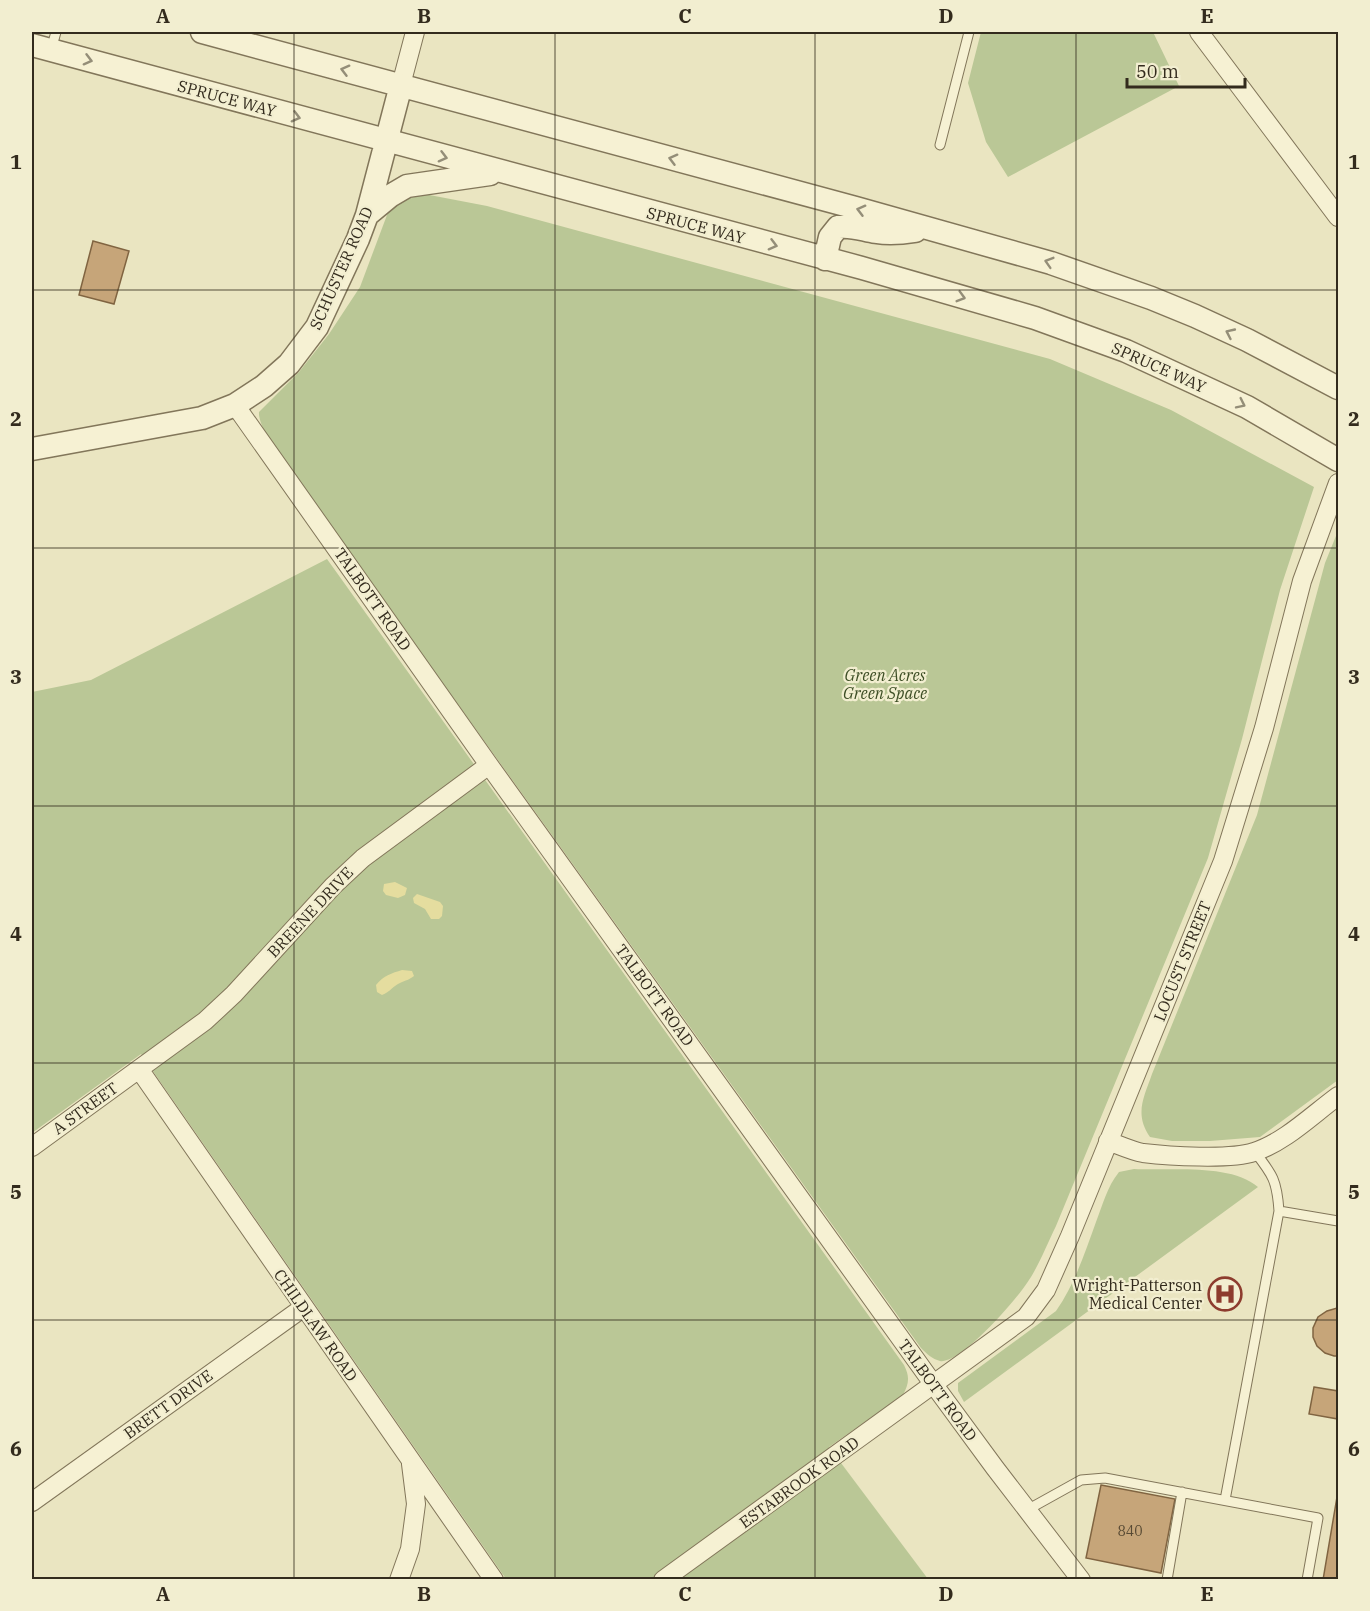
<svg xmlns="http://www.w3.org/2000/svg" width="1370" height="1611" font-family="'IBM Plex Serif',serif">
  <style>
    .green { fill: #bac796 }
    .sand { fill: #e5dd9f }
    .building { fill: #c6a579; stroke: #806441; stroke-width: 1.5 }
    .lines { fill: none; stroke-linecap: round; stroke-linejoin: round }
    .service-casing { stroke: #82765a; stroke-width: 11 }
    .minor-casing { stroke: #82765a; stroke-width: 20 }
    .tertiary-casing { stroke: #82765a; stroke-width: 25 }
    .service { stroke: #f6f1d3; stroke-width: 9 }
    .minor { stroke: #f6f1d3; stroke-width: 18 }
    .tertiary { stroke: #f6f1d3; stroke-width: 22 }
    .oneway { stroke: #948e78 }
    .grid { fill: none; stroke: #332b1d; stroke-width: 1.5; stroke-opacity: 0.55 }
    .labels { text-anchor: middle; stroke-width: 4.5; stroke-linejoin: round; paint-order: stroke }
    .number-label { font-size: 14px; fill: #584a34 }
    .street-label { font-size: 16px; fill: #332b1d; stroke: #f2eed0 }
    .park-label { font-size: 16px; font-style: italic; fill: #3d4e25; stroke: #f2eed0 }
    .poi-label { font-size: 16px; fill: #332b1d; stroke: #f2eed0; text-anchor: end }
    .neatline { fill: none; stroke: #332b1d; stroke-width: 2 }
    .grid-label { font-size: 20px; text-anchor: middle; font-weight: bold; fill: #332b1d }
  </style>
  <rect width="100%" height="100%" fill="#eae5c1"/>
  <path class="green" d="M981,32H1153L1179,86L1008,177L986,142L968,83Z
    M419,193L487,206L1050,359L1171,410L1314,487L1280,590L1242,739L1208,858L1056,1226C1047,1244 1039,1266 1027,1283C1016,1300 960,1365 940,1361C932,1359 927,1354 921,1348L313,503C301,485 257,431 259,412L299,372L329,334L360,287L390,207Z
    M1338,531V1080L1260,1137L1210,1141H1172L1150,1137C1134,1114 1144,1097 1152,1074L1257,815L1325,563Z
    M327,559L904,1365C910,1377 909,1383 903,1395L829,1447L928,1579H506L141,1054L32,1133V692L91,680Z
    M1134,1169C1170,1171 1230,1163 1258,1187L964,1402L958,1391V1383L1056,1311C1075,1284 1085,1252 1096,1222C1103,1204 1107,1187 1119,1172Z"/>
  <path class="sand" d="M395,882L407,888L405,895L398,898L386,895L383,891L384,884Z
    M417,894L440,902L443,906L442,916L439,919H431L425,909L414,903L413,898Z
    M402,970L412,971L414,976C409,980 406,980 400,983C393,986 390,992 382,995L377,992L376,985C383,976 392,973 402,970Z"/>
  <path class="building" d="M93,241L129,251L114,304L79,295Z
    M1337,1308L1338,1309V1356H1334L1325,1353L1317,1346L1313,1337V1328L1318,1317L1327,1311Z
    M1314,1387L1338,1391V1419L1309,1414Z
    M1101,1485L1175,1499L1161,1573L1086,1558Z
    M1338,1491V1580H1323Z"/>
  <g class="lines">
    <defs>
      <path id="service" d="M51,50L56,32
        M940,145L969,32
        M1255,1152C1273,1175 1277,1181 1279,1211
        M1225,1500L1279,1211L1338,1221
        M1027,1510L1081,1480L1105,1478L1318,1518L1307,1580
        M1167,1580L1182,1492"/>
      <path id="minor" d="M1199,32L1338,217
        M401,85L415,32
        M235,405L489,765L934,1385L995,1468L1081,1580
        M139,1069L494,1580
        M1108,1141C1119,1145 1132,1151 1143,1153C1168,1156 1231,1160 1254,1152C1285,1142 1312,1115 1338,1096
        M32,1147L205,1021L234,994L333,886L363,858L489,765
        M32,1502L304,1307
        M399,1580L410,1549L416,1504L411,1464
        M663,1580L1026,1317L1046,1290L1070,1236L1223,861L1264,728L1302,581L1338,483"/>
      <path id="tertiary" d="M202,32L856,208L1051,263L1151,298L1195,316L1247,340L1338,388
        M32,45L862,268L1035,318L1126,351L1247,407L1338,460
        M367,215L390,196L407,186L490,174
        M825,259L830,237L838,227C852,225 863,230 876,232C889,234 902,233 915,231
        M32,449L202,418L235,405L264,386L289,364L317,327L358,239L367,215L401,85"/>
    </defs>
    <use href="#service" class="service-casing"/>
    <use href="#minor" class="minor-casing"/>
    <use href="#tertiary" class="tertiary-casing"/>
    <use href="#service" class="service"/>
    <use href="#minor" class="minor"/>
    <use href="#tertiary" class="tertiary"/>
  </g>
  <defs><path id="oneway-chevron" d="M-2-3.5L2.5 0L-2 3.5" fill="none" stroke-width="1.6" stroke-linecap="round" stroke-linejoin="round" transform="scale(1.5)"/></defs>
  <g class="oneway">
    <use href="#oneway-chevron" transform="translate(88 60) rotate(15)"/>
    <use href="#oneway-chevron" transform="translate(345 70) rotate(-165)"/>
    <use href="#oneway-chevron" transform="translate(296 117) rotate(15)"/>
    <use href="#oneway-chevron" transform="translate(443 157) rotate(15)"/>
    <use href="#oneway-chevron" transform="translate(673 159) rotate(-165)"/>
    <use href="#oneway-chevron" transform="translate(861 210) rotate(-165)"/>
    <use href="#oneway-chevron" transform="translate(773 245) rotate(15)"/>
    <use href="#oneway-chevron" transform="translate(1049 262) rotate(-163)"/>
    <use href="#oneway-chevron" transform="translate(961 297) rotate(16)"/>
    <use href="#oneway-chevron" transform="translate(1230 333) rotate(-155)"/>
    <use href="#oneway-chevron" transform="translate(1241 404) rotate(26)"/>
  </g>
  <path class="grid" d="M294,32V1580M555,32V1580M815,32V1580M1076,32V1580M32,290H1338M32,548H1338M32,806H1338M32,1063H1338M32,1320H1338"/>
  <defs>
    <symbol id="hospital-ring" viewBox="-11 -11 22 22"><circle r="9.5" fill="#f2eed0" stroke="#8d3c2e" stroke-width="1.5"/><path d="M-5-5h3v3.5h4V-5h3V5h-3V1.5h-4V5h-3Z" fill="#8d3c2e"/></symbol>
  </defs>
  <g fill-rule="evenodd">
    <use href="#hospital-ring" x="1206" y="1275" width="38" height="38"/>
  </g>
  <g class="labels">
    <g class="number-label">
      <text x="1130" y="1536">840</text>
    </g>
    <g class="street-label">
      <text transform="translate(227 98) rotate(15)" y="6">SPRUCE WAY</text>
      <text transform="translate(696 225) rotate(15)" y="6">SPRUCE WAY</text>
      <text transform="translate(341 268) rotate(-66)" y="6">SCHUSTER ROAD</text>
      <text transform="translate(1159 367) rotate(24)" y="6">SPRUCE WAY</text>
      <text transform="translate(373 599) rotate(55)" y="6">TALBOTT ROAD</text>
      <text transform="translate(310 912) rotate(-47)" y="6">BREENE DRIVE</text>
      <text transform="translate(1182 961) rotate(-68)" y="6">LOCUST STREET</text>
      <text transform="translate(655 995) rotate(54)" y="6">TALBOTT ROAD</text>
      <text transform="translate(85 1108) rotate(-36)" y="6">A STREET</text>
      <text transform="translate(316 1325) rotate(55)" y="6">CHILDLAW ROAD</text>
      <text transform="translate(938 1390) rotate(54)" y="6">TALBOTT ROAD</text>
      <text transform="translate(168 1404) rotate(-36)" y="6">BRETT DRIVE</text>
      <text transform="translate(799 1482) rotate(-36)" y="6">ESTABROOK ROAD</text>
    </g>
    <g class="park-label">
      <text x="885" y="681">Green Acres<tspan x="885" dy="18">Green Space</tspan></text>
    </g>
    <g class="poi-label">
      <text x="1202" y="1291">Wright-Patterson<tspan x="1202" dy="18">Medical Center</tspan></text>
    </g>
  </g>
  <rect width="1370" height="1611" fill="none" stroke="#f2eed0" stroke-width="66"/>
  <path d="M1127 78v9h118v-9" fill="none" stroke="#332b1d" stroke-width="3"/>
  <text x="1136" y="78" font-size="18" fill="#332b1d" stroke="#f2eed0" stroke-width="4.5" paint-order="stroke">50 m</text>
  <rect x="33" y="33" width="1304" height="1545" class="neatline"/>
  <g class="grid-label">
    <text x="163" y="23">A</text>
    <text x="424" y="23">B</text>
    <text x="685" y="23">C</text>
    <text x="946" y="23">D</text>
    <text x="1207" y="23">E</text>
    <text x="16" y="169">1</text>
    <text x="1354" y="169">1</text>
    <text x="16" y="426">2</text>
    <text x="1354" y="426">2</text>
    <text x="16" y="684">3</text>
    <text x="1354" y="684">3</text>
    <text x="16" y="941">4</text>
    <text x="1354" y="941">4</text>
    <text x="16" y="1199">5</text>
    <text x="1354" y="1199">5</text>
    <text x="16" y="1456">6</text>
    <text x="1354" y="1456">6</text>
    <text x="163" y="1601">A</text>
    <text x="424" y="1601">B</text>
    <text x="685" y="1601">C</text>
    <text x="946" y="1601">D</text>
    <text x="1207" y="1601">E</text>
  </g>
</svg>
